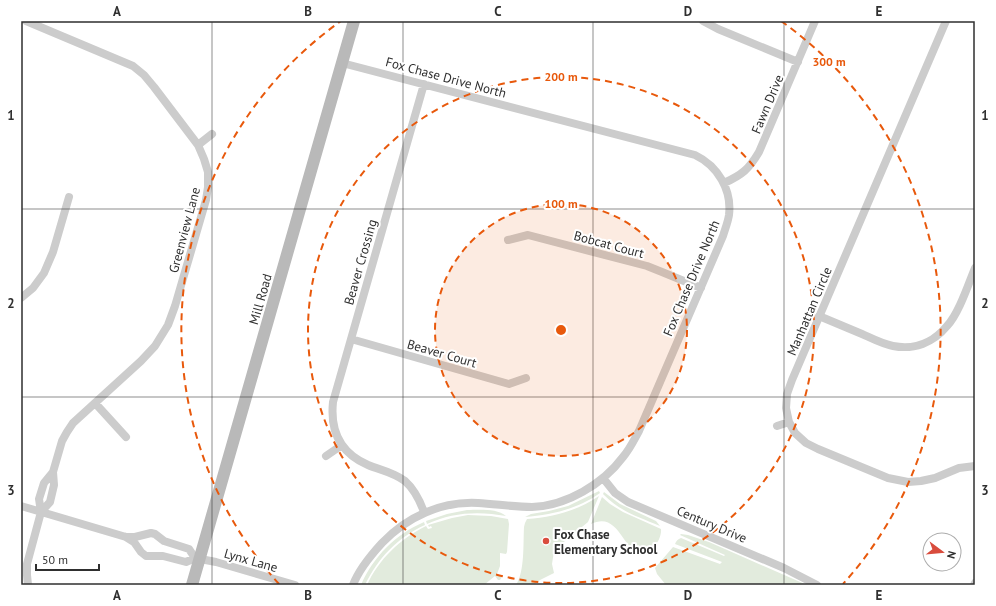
<svg xmlns="http://www.w3.org/2000/svg" width="996" height="606" font-family="'PT Sans',sans-serif">
  <style>
    .green { fill: #e2ebdd }
    .lines { fill: none; stroke-linecap: round; stroke-linejoin: round }
    .street { stroke: #ccc; stroke-width: 8 }
    .secondary { stroke: #b9b9b9; stroke-width: 12 }
    .grid { fill: none; stroke: #2f2f2f; stroke-width: 1; stroke-opacity: 0.55 }
    .ring { fill: none; stroke: #e8590c; stroke-width: 2; stroke-dasharray: 7 5 }
    .poi-dot { fill: #d94c3d; stroke: #fff; stroke-width: 1.5 }
    .labels { text-anchor: middle; stroke-width: 4; stroke-linejoin: round; paint-order: stroke }
    .street-label { font-size: 13px; fill: #2f2f2f; stroke: #fff }
    .poi-label { font-size: 13px; font-weight: bold; fill: #2f2f2f; stroke: #fff; text-anchor: start }
    .centre { fill: #e8590c; stroke: #fff; stroke-width: 2 }
    .ring-label { font-size: 12px; text-anchor: middle; font-weight: bold; fill: #e8590c; stroke: #fff; stroke-width: 4; stroke-linejoin: round; paint-order: stroke }
    .neatline { fill: none; stroke: #2f2f2f; stroke-width: 1.5 }
    .grid-label { font-size: 13px; text-anchor: middle; font-weight: bold; fill: #2f2f2f }
  </style>
  <rect width="100%" height="100%" fill="#fff"/>
  <path class="green" d="M599,491L600,493C578,509 551,515 525,517L531,514L549,511L568,506Z
    M604,492L620,504L656,521L660,526C639,517 621,512 604,495L603,494Z
    M599,496L588,522L559,546L554,551L552,564L554,573L540,580L534,585H516C525,571 523,544 524,527L525,523L527,519C553,517 577,511 599,496Z
    M602,497L610,504L623,512L661,529C662,539 652,553 642,555C623,552 619,510 591,524Z
    M467,510C478,510 497,508 506,516C480,511 452,512 427,524L426,521L447,514Z
    M468,515L491,516L508,519L509,524L507,552L506,554L500,553V566L497,574L502,577L500,580H498L495,576L484,585H367C379,559 400,539 426,526L428,529L432,528L431,526L429,527L428,525L452,518Z
    M424,522L425,525C398,537 378,558 365,585H361C373,557 396,534 424,522Z
    M681,534L688,535L709,542L807,585H666L657,574L655,568L673,547L720,564L722,562L675,544C676,541 678,539 681,538L724,556L725,555L680,535Z"/>
  <g class="lines">
    <path class="street" d="M26,21L133,66L144,75L154,87L198,145L204,159L208,172V187L206,200L175,306L168,325L155,346L141,361L73,423L67,432L62,441L53,472L44,483L39,499L41,512L27,564V575L28,585
      M703,21L718,29L798,62
      M946,21L792,380L787,394L786,408L789,422L795,433L806,443L818,449L888,478L908,482L921,481L935,478L959,468L975,466
      M342,63L695,155C718,166 732,190 729,215C728,222 725,229 723,236L639,431C634,440 630,449 623,457C603,484 566,506 532,507C514,507 496,504 478,503C441,501 407,517 382,543C371,555 359,569 353,585
      M424,84L333,402C330,431 340,453 368,465C380,470 393,472 405,481C414,489 420,501 424,512
      M198,145L212,134
      M724,183C742,175 749,169 759,152L815,21
      M508,240L528,235L647,266L662,272L701,288
      M21,298L33,288L44,273L53,252L69,197
      M819,316C833,322 848,328 862,334C871,338 882,344 893,346C914,350 933,343 947,326C959,313 968,285 975,268
      M351,339L509,384L526,378
      M95,403L126,437
      M777,426L789,422
      M326,456L342,445
      M603,478L615,493L628,502L784,568L817,585
      M21,506L126,537H135L151,533L155,534L164,541L189,549L195,558
      M41,512L50,502L54,485L53,472
      M126,537L134,542L141,552L146,556H163L186,562L195,558L216,562L295,585
      M974,585L975,583"/>
    <path class="secondary" d="M192,585L354,21"/>
  </g>
  <path class="grid" d="M212,21V585M403,21V585M593,21V585M784,21V585M21,209H975M21,397H975"/>
  <circle cx="561" cy="330" r="126" fill="#e8590c" fill-opacity=".12"/>
  <g class="ring">
    <circle cx="561" cy="330" r="126"/>
    <circle cx="561" cy="330" r="253"/>
    <path d="M279 584A379 379 0 0 1 341 21M781 21A379 379 0 0 1 843 584"/>
  </g>
  <circle class="poi-dot" cx="546" cy="541" r="4"/>
  <g class="labels">
    <g class="street-label">
      <text transform="translate(446 77) rotate(15)" y="5">Fox Chase Drive North</text>
      <text transform="translate(767 104) rotate(-67)" y="5">Fawn Drive</text>
      <text transform="translate(184 230) rotate(-75)" y="5">Greenview Lane</text>
      <text transform="translate(609 244) rotate(15)" y="5">Bobcat Court</text>
      <text transform="translate(360 262) rotate(-74)" y="5">Beaver Crossing</text>
      <text transform="translate(691 278) rotate(-67)" y="5">Fox Chase Drive North</text>
      <text transform="translate(260 299) rotate(-74)" y="5">Mill Road</text>
      <text transform="translate(809 311) rotate(-67)" y="5">Manhattan Circle</text>
      <text transform="translate(442 353) rotate(16)" y="5">Beaver Court</text>
      <text transform="translate(712 524) rotate(23)" y="5">Century Drive</text>
      <text transform="translate(251 560) rotate(16)" y="5">Lynx Lane</text>
    </g>
    <g class="poi-label">
      <text x="554" y="539">Fox Chase<tspan x="554" dy="15">Elementary School</tspan></text>
    </g>
  </g>
  <circle cx="561" cy="330" r="6" class="centre"/>
  <g class="ring-label">
    <text x="829" y="66">300 m</text>
    <text x="561" y="81">200 m</text>
    <text x="561" y="208">100 m</text>
  </g>
  <rect width="996" height="606" fill="none" stroke="#ffffff" stroke-width="44"/>
  <g transform="translate(942 552) rotate(106)"><circle r="19" fill="#ffffff" stroke="#acacac"/>
  <path d="M0-3L7 15L0 10L-7 15Z" fill="#d94c3d"/>
  <text y="-6" font-size="11" font-weight="bold" text-anchor="middle" fill="#2f2f2f">N</text>
  </g>
  <path d="M36 564v6h63v-6" fill="none" stroke="#2f2f2f" stroke-width="2"/>
  <text x="42" y="564" font-size="12" fill="#2f2f2f" stroke="#ffffff" stroke-width="3" paint-order="stroke">50 m</text>
  <rect x="22" y="22" width="952" height="562" class="neatline"/>
  <g class="grid-label">
    <text x="117" y="16">A</text>
    <text x="308" y="16">B</text>
    <text x="498" y="16">C</text>
    <text x="688" y="16">D</text>
    <text x="879" y="16">E</text>
    <text x="11" y="120">1</text>
    <text x="985" y="120">1</text>
    <text x="11" y="308">2</text>
    <text x="985" y="308">2</text>
    <text x="11" y="495">3</text>
    <text x="985" y="495">3</text>
    <text x="117" y="600">A</text>
    <text x="308" y="600">B</text>
    <text x="498" y="600">C</text>
    <text x="688" y="600">D</text>
    <text x="879" y="600">E</text>
  </g>
</svg>
